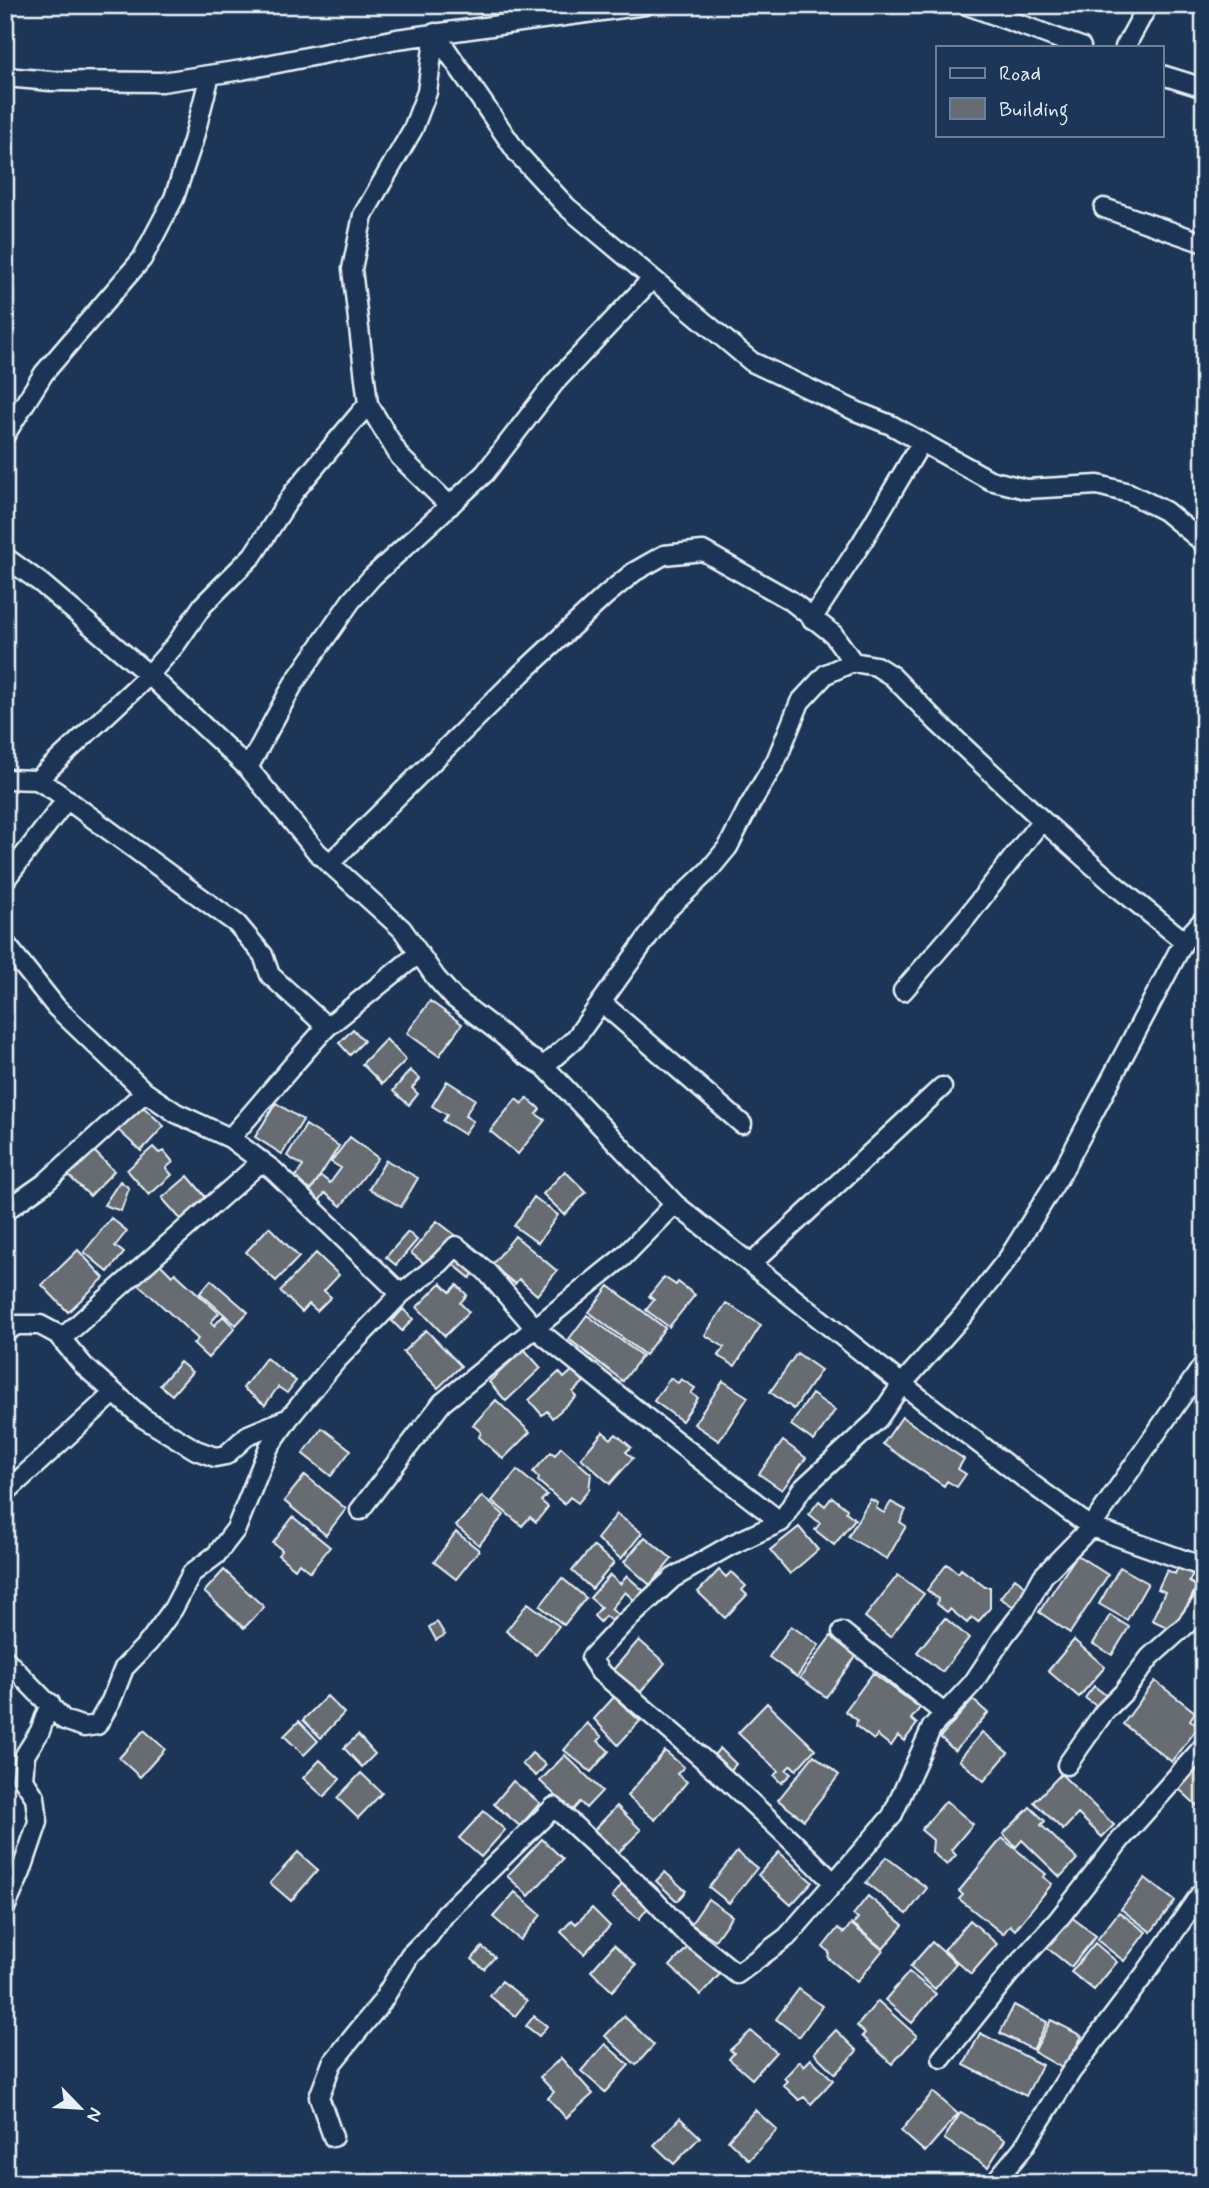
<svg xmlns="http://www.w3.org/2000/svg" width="1209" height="2188" font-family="Mynerve,sans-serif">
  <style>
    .building { fill: #666c71; stroke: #e8f1f8; stroke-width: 2 }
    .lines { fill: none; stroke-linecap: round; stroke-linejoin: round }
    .street-casing { stroke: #e8f1f8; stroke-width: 23 }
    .street { stroke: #1d3557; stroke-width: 18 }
  </style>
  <rect width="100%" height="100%" fill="#1d3557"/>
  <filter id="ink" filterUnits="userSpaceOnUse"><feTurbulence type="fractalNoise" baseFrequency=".0143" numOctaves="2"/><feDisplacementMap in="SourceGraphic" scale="14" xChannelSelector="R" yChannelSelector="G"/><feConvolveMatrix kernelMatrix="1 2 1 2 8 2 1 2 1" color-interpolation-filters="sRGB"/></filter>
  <g filter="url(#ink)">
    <path class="building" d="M430,1001L462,1024L439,1056L407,1033Z
      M353,1029L364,1041L350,1055L339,1043Z
      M386,1039L406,1060L382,1084L362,1064Z
      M410,1070L420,1079L412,1088L418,1094L409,1105L393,1091Z
      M447,1081L475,1099L465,1116L473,1121L464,1134L443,1121L447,1115L432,1106Z
      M527,1098L540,1109L536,1114L545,1120L518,1154L490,1131L516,1099L522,1104Z
      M276,1103L303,1120L282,1154L255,1137Z
      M140,1104L164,1126L141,1151L118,1130Z
      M306,1125L339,1146L311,1190L294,1179L303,1166L287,1156Z
      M350,1137L378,1158L341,1206L325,1193L319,1201L308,1193L321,1176L330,1183L341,1168L331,1162Z
      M153,1147L159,1153L164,1151L173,1162L166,1168L172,1175L149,1195L127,1170Z
      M93,1150L114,1171L90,1196L68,1175Z
      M386,1160L418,1178L401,1207L369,1189Z
      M565,1171L586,1192L565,1215L543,1194Z
      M188,1176L209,1201L184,1223L162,1198Z
      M120,1181L129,1188L121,1211L104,1205Z
      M534,1197L558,1215L538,1243L514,1226Z
      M111,1218L127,1231L115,1246L124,1253L108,1272L84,1252Z
      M437,1221L455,1235L429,1267L411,1253Z
      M269,1227L299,1257L276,1281L246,1252Z
      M408,1232L417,1240L396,1265L386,1257Z
      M515,1236L557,1271L537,1295L519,1279L515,1284L492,1265Z
      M457,1249L479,1267L470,1278L448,1260Z
      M78,1250L104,1278L68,1312L42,1285Z
      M316,1253L339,1275L324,1291L331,1297L317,1311L309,1304L302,1312L280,1291Z
      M158,1262L172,1276L175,1273L219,1313L211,1322L214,1326L223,1316L235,1328L208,1358L193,1344L198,1339L138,1284Z
      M664,1277L676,1285L678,1282L695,1295L669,1327L646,1310L654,1300L649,1296Z
      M211,1280L248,1312L236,1325L200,1293Z
      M441,1283L450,1292L457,1285L467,1295L460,1303L469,1312L445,1336L417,1307Z
      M609,1286L665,1328L645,1355L589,1312Z
      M726,1303L761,1325L735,1366L718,1356L724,1347L705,1335Z
      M403,1309L413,1319L402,1331L392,1321Z
      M587,1315L642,1356L623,1381L569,1339Z
      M426,1330L461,1366L438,1388L403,1352Z
      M524,1349L541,1368L506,1401L489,1382Z
      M797,1353L821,1370L794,1409L770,1392Z
      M266,1358L296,1381L287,1393L278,1387L265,1405L243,1388Z
      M180,1362L192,1372L172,1395L160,1385Z
      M573,1370L584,1382L573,1392L576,1397L552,1418L547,1411L542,1415L529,1400L559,1372L564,1378Z
      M670,1378L678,1383L681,1379L695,1388L691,1393L698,1398L682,1421L654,1401Z
      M723,1381L748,1397L719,1441L694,1424Z
      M812,1394L835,1410L814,1441L791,1425Z
      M496,1400L530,1432L503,1459L479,1437L481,1432L473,1425Z
      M902,1417L964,1459L958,1469L966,1474L957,1487L947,1481L944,1486L883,1444Z
      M322,1428L351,1450L331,1476L303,1454Z
      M603,1432L611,1439L616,1434L631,1447L626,1452L633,1458L610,1484L581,1458Z
      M783,1441L806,1458L782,1490L759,1474Z
      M561,1447L591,1474L589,1490L578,1503L570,1497L564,1504L538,1481L539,1478L533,1472L551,1452L555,1455Z
      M517,1470L547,1495L541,1501L548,1507L536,1522L530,1517L522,1526L492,1501Z
      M305,1475L346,1509L326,1535L284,1501Z
      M482,1496L504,1515L479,1545L456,1526Z
      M832,1497L847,1509L846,1512L855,1519L834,1545L815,1530L820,1523L809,1514L819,1501L825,1506Z
      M870,1499L878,1503L876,1508L884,1513L891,1502L906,1510L900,1522L906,1526L887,1559L848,1537Z
      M617,1514L642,1533L621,1559L597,1539Z
      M293,1517L330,1547L310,1572L299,1563L295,1569L278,1555L282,1550L273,1543Z
      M799,1527L818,1550L790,1574L770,1550Z
      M456,1532L479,1550L456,1579L434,1562Z
      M645,1537L672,1559L650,1585L624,1562Z
      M593,1546L614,1563L592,1589L572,1571Z
      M1077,1555L1108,1575L1070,1633L1039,1612Z
      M947,1564L958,1573L961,1569L985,1587H990V1608L978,1622L972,1617L967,1623L950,1609L947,1612L937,1604L938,1599L927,1590Z
      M1120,1567L1148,1583L1127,1620L1099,1604Z
      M1178,1567L1193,1573L1189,1582L1197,1586L1175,1631L1152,1620L1165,1592L1158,1589L1167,1570L1175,1574Z
      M224,1570L264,1607L244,1628L204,1592Z
      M719,1570L726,1577L731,1572L746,1586L742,1590L747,1595L725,1618L698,1592Z
      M610,1575L620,1584L627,1576L644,1591L635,1601L625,1592L611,1609L620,1616L614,1623L605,1616L600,1622L594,1616L601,1607L590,1598Z
      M898,1575L924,1594L890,1637L865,1617Z
      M562,1578L586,1598L564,1625L540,1606Z
      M1015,1578L1028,1588L1014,1607L1000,1598Z
      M528,1603L559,1626L536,1655L506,1631Z
      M1110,1615L1129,1627L1112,1655L1093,1644Z
      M945,1618L969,1638L942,1672L917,1652Z
      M437,1622L445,1635L436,1640L429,1627Z
      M791,1626L819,1645L797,1677L769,1657Z
      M831,1636L857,1655L826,1697L800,1678Z
      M639,1640L665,1663L639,1694L612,1671Z
      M1074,1640L1105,1667L1079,1697L1048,1671Z
      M873,1673L920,1708L911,1719L917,1724L904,1741L898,1736L891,1746L877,1735L874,1740L856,1726L857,1720L845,1711Z
      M1155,1681L1195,1712L1190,1720L1199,1726L1172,1762L1123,1724Z
      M1094,1686L1107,1696L1098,1707L1085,1698Z
      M327,1696L344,1713L321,1738L303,1720Z
      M614,1697L640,1721L618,1745L594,1719Z
      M973,1700L988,1713L955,1751L940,1737Z
      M767,1703L815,1749L796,1770L791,1765L786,1770L791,1774L781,1783L774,1776L778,1771L738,1733Z
      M299,1721L318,1741L304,1755L284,1736Z
      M587,1723L602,1737L598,1741L609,1751L591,1772L564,1750Z
      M144,1730L165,1749L140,1777L119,1758Z
      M982,1732L1008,1753L984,1781L959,1760Z
      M358,1735L375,1754L362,1767L344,1748Z
      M720,1748L736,1764L729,1772L713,1756Z
      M665,1751L684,1767L677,1774L687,1782L655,1820L627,1796Z
      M532,1753L546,1765L536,1776L522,1764Z
      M565,1755L602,1791L586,1808L580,1802L572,1811L540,1781Z
      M814,1755L839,1775L804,1820L778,1800Z
      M320,1760L340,1779L324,1797L303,1778Z
      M1204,1760V1808L1202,1810L1179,1789Z
      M361,1773L382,1793L358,1818L337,1798Z
      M1061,1774L1114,1825L1102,1837L1078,1814L1063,1830L1034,1802Z
      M513,1781L540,1803L520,1826L494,1804Z
      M946,1801L973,1824L951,1850L956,1855L947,1865L932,1852L933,1840L921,1830Z
      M617,1806L641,1830L618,1853L594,1830Z
      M1030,1807L1045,1821L1041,1825L1077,1859L1060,1877L1022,1840L1016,1847L1003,1834Z
      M484,1811L505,1830L481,1857L459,1838Z
      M1002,1838L1046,1874L1043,1877L1052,1884L1015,1930L1010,1925L1003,1934L959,1899L963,1895L959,1891Z
      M542,1839L563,1859L529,1896L507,1876Z
      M298,1852L318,1870L291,1901L270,1883Z
      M737,1852L757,1868L729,1903L709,1887Z
      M779,1852L812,1882L791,1905L758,1875Z
      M886,1857L927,1888L907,1914L866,1883Z
      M665,1872L686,1891L677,1901L656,1881Z
      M1145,1878L1175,1901L1151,1932L1121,1909Z
      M623,1883L650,1905L639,1919L612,1897Z
      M515,1892L541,1915L520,1940L493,1917Z
      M868,1896L903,1925L883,1949L853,1924L858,1918L853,1915Z
      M708,1899L732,1916L715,1940L691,1924Z
      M592,1908L610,1926L584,1954L561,1932L572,1920L576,1924Z
      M1119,1912L1146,1932L1124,1961L1097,1940Z
      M1070,1916L1096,1936L1071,1967L1046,1947Z
      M970,1920L997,1944L971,1974L944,1950Z
      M851,1924L883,1950L857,1982L828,1958L829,1952L823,1947L838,1928L844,1933Z
      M932,1942L956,1963L935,1989L910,1967Z
      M1095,1943L1117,1962L1094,1990L1071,1972Z
      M614,1945L636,1965L612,1991L591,1971Z
      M689,1946L720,1974L701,1995L670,1966Z
      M482,1947L495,1957L484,1969L472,1959Z
      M909,1972L936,1994L912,2023L885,2000Z
      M502,1981L527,2001L515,2016L490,1996Z
      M799,1989L822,2006L799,2037L776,2019Z
      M878,2001L917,2036L892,2064L862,2036L865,2033L857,2026Z
      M1014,2005L1047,2022L1033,2050L1000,2033Z
      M534,2016L547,2026L539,2036L526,2026Z
      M624,2016L654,2045L636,2065L605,2036Z
      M1051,2020L1082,2036L1064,2069L1034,2052Z
      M836,2030L857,2051L835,2074L814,2053Z
      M751,2031L776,2052L752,2079L729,2059L734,2053L730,2050Z
      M980,2033L1042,2065L1026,2096L964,2065Z
      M605,2044L629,2065L605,2092L581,2071Z
      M561,2058L593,2094L566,2118L548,2098L554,2092L540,2077Z
      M811,2059L833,2080L811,2104L804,2097L799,2100L783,2085L787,2081L784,2078L800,2061L804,2066Z
      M933,2092L958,2114L925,2152L901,2131Z
      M755,2110L777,2130L749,2160L728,2140Z
      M961,2112L1005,2140L988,2167L944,2139Z
      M680,2118L700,2137L674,2164L654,2145Z"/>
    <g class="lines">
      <defs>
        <path id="street" d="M967,5L1081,47
          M435,33L518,154L567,207L752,362L858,412L891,425L990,480L1026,489L1098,485L1129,493L1165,511L1204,543
          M435,33L427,92L413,129L363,215L352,269L368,404L400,457L450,506
          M1125,47L1148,5
          M1162,75L1204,88
          M5,77L51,81L162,82L242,70L397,39L645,5
          M1104,208L1204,243
          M5,435L44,373L142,259L174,198L193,141L210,75
          M5,557L41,583L149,675L248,768L317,852L402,929L436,978L454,998L500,1033L525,1055L544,1066L675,1204L902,1384L1025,1479L1091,1527L1204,1567
          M812,619L862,542L921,443
          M248,768L294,683L351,601L372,577L485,473L555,382L652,279
          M5,779L37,780L54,790L237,924L263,955L270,975L327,1027C293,1063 263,1102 230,1138
          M37,780L149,675L176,644L203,605L253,555L294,492L368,404
          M330,863L521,674L606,595L634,572L664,555L703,551L790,600L833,634L853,662
          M5,880L67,799
          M5,943L56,1007L145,1092
          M903,991L967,917L1042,820
          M601,1002L742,1124
          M327,1027L418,954
          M544,1066L575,1039L667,910L709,870L728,847L748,808L776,761L800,702L826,674L853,662L876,666L892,676L937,722L1042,820L1116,886L1184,941
          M5,1211L45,1183L145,1092L176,1113L230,1138L273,1170L401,1294
          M751,1264L942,1087
          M5,1332L17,1325H40L57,1334L84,1366L143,1418L196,1450L215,1457L226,1455L248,1435L289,1418L337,1360L401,1294L440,1263L456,1246L486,1271L536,1329L659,1428L781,1522
          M61,1339L262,1161
          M5,1493L114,1393
          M360,1510L442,1403L623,1257L675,1204
          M842,1632L945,1714
          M5,1659L64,1720L84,1727L97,1725L111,1701L124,1668L149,1642L173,1609L192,1573L216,1555L236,1529L269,1447L289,1418
          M1067,1765L1104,1712L1123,1693L1150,1657L1187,1624L1204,1600
          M833,1882C760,1807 681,1738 600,1672L591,1658L623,1624L673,1578L731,1545L781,1522L801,1490L878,1419L902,1384L965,1313L1009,1257L1062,1172L1184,941L1204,919
          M5,1908L21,1872L38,1822L35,1797L23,1779L25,1755L40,1731L50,1703
          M942,2058L1010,1973L1057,1921L1122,1838L1204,1746
          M333,2137L319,2097L332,2063L381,2003L410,1955L429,1936L445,1914L554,1807L651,1897L683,1931L737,1974L787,1937L892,1816L932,1727L973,1683L1004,1636L1024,1610L1043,1576L1091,1527L1204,1364
          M994,2183L1023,2148L1071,2072L1145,1974L1204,1889"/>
      </defs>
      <use href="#street" class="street-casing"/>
      <use href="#street" class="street"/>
    </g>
  </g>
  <rect width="1209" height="2188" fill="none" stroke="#1d3557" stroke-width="28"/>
  <rect x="14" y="14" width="1181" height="2160" fill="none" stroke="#e8f1f8" stroke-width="2.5" filter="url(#ink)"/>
  <rect x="936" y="46" width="228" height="91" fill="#1d3557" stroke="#6e8097" stroke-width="2"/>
  <rect x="950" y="68" width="35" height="10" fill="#1d3557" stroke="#6e8097" stroke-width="2"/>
  <text x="999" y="80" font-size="21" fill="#e8f1f8">Road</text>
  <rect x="950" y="98" width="35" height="21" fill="#666c71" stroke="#6e8097" stroke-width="2"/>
  <text x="999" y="116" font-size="21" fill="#e8f1f8">Building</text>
  <g transform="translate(80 2108) rotate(115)" stroke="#1d3557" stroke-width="5" paint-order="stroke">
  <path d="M0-5L12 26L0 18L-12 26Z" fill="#e8f1f8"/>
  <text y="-10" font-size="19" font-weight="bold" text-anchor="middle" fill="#e8f1f8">N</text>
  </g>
</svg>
